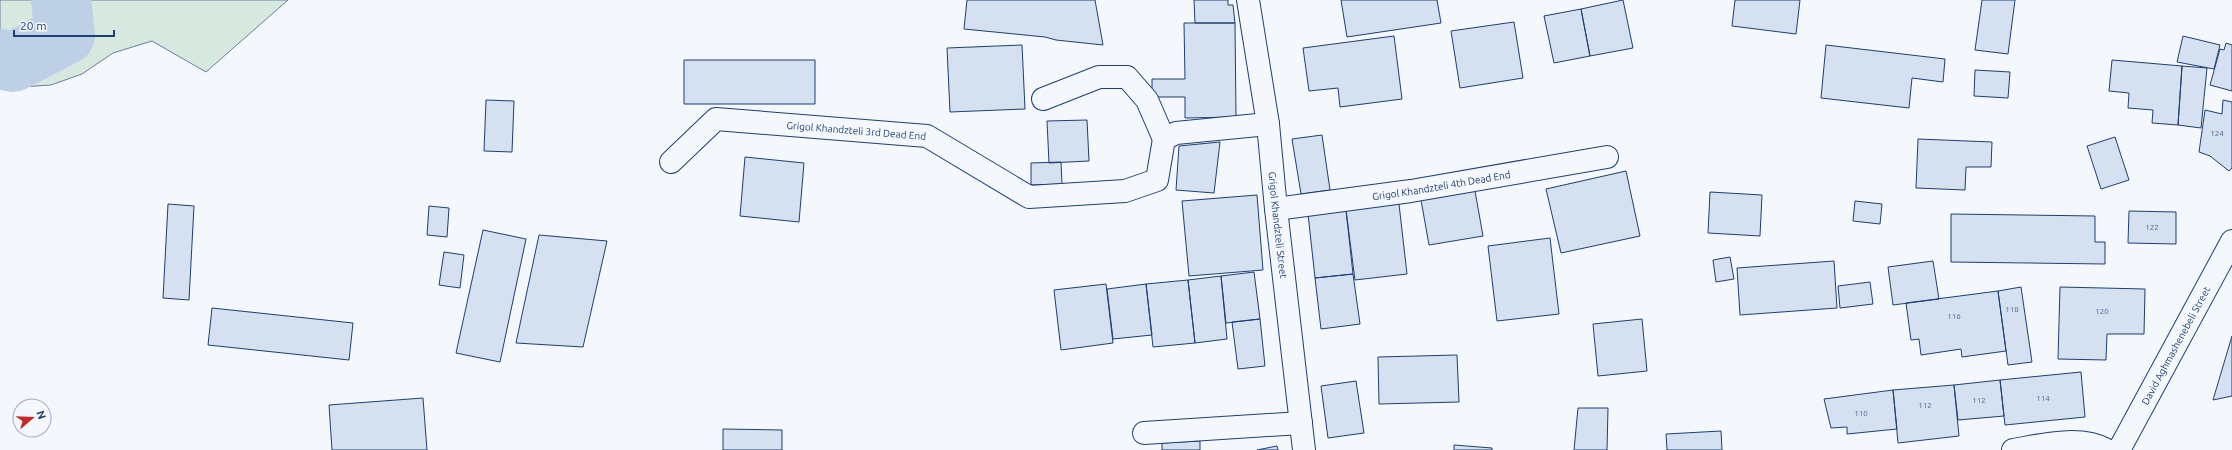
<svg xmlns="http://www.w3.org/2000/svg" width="2232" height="450" font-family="Ubuntu,sans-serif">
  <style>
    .green { fill: #d7e8df; stroke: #687fa3 }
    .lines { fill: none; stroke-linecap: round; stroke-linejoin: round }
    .river { stroke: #bed0e5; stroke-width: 60 }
    .building { fill: #d5e0f0; stroke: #1d3f73 }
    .minor-casing { stroke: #1d3f73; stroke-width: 24 }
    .minor { stroke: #f4f7fb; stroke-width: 22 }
    .labels { text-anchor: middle; stroke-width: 3; stroke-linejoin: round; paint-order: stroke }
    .number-label { font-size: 8px; fill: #4b6792 }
    .street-label { font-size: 10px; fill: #1d3f73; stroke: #f4f7fb }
  </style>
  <rect width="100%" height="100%" fill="#f4f7fb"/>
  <path class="green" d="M0,0H288L206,72L152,41L113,53L82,74L51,85L6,88H0Z"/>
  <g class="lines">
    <path class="river" d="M0,59L13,62L65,35L61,0"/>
  </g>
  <path class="building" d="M967,0H1095L1103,45L1056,40L1045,37L964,29Z
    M1194,0H1228V5H1233L1235,23H1195Z
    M1341,0H1437L1441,23L1347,37Z
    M1623,0L1633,48L1590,56L1581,9Z
    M1735,0H1800L1796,34L1732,26Z
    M1982,0H2015L2008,54L1975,50Z
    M1581,9L1590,56L1554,63L1544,16Z
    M1514,22L1523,78L1460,88L1451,31Z
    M1184,23H1235L1236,117L1185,118V97H1152V79H1185Z
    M1394,36L1402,99L1340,107L1338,88L1309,91L1303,48Z
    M2183,36L2220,45L2214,69L2177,62Z
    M2226,43L2232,45V91L2210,85L2220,49L2224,50Z
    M1022,45L1025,109L950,112L947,48Z
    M1826,45L1945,59L1943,82L1912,78L1909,108L1821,98Z
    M684,60H815V104H684Z
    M2112,60L2182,66L2178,125L2152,123L2153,110L2128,108L2129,93L2109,91Z
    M2182,66L2207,68L2201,128L2178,125Z
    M1975,70L2010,72L2008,98L1974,96Z
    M486,100L514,101L512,152L484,151Z
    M2223,100L2232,102V168L2229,171L2210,156L2199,152L2205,110L2222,114Z
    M1087,120L1089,161L1049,163L1047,121Z
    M1322,135L1330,190L1301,194L1292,139Z
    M2115,137L2129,180L2101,189L2087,146Z
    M1918,139L1992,142L1991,167H1966L1965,190L1916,188Z
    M1220,142L1214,193L1176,190L1179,146Z
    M745,157L804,163L799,222L740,216Z
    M1061,162L1062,184L1031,185V163Z
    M1626,171L1640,236L1561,253L1546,189Z
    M1475,191L1483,236L1429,245L1421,200Z
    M1710,192L1762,195L1760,236L1708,233Z
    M1257,195L1263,270L1189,276L1182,201Z
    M1855,201L1882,204L1880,224L1853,221Z
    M168,204L194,206L189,300L163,298Z
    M1399,204L1407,274L1355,280L1346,210Z
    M429,206L449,208L447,237L427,235Z
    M1346,210L1353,274L1315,278L1308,214Z
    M2129,211L2176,212V244L2128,243Z
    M1951,214L2095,216V242H2105V264L1951,262Z
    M483,230L526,239L500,362L456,353Z
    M539,235L607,241L583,347L516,343Z
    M1550,238L1559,314L1497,321L1488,246Z
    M444,252L464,255L460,288L439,285Z
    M1730,257L1734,279L1716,282L1713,260Z
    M1834,261L1837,308L1740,315L1737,268Z
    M1933,261L1939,299L1893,305L1888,267Z
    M1254,272L1260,319L1226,323L1221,276Z
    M1353,274L1360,324L1321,329L1315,278Z
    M1221,276L1227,339L1195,343L1188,280Z
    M1188,280L1195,343L1153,347L1146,284Z
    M1870,282L1873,304L1840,308L1838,286Z
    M1106,284L1113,343L1061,350L1054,290Z
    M1146,284L1152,335L1113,339L1107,289Z
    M2021,287L2032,362L2008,365L1998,291Z
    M2060,287L2145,289L2144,334H2107L2106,360L2058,359Z
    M1998,291L2006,351L1962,357L1961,349L1921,355L1919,339L1911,340L1906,303Z
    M212,308L353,323L349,360L208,345Z
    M1260,319L1265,366L1238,369L1232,322Z
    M1642,319L1647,371L1598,376L1593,324Z
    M2232,336V396L2213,400Z
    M1457,355L1459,402L1379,404L1378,357Z
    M2081,372L2085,417L2005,425L2000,380Z
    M2000,380L2004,416L1958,420L1954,385Z
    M1356,381L1364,433L1328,438L1321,386Z
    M1954,385L1959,436L1898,443L1893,390Z
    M1893,390L1897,429L1847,434V427L1831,428L1824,399Z
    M423,398L427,450H332L329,405Z
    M1578,408H1608L1607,450H1574Z
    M723,429L782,430V450H723Z
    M1721,431L1722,450H1667L1666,434Z
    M1200,441V450H1162V443Z
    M1454,445L1492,448V450H1454Z
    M1277,446L1278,450H1257Z"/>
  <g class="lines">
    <defs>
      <g id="minor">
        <path id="s1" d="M1248,0L1268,124L1276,209L1304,450"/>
        <path d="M1043,99L1099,77H1127L1147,100L1164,139"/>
        <path id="s2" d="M671,162L716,119L927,136L1029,197L1125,191L1157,180L1164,139L1176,133L1268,124"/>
        <path id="s3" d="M1276,209L1411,191L1607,157"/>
        <path d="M1144,433L1301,423"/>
        <path d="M2013,450C2042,445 2080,435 2107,450"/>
        <path id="s4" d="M2119,450L2232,241"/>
      </g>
    </defs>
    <use href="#minor" class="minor-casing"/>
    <use href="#minor" class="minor"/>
  </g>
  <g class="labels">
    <g class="number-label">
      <text x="2217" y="136">124</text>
      <text x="2152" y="230">122</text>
      <text x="2012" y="312">118</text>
      <text x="2102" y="314">120</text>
      <text x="1954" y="319">116</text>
      <text x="2043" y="401">114</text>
      <text x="1979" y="403">112</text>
      <text x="1925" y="408">112</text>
      <text x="1861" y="416">110</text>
    </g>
    <g class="street-label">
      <text dy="4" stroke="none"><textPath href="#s2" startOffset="203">Grigol Khandzteli 3rd Dead End</textPath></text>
      <text dy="4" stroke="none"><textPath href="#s3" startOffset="167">Grigol Khandzteli 4th Dead End</textPath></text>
      <text dy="4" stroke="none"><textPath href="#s1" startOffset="227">Grigol Khandzteli Street</textPath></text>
      <text dy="4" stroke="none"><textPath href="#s4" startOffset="119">David Aghmashenebeli Street</textPath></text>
    </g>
  </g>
  <g transform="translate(32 418) rotate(71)"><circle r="19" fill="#f4f7fb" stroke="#9eadc5"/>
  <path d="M0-3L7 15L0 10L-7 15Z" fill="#c62828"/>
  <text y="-6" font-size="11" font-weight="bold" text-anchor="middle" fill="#1d3f73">N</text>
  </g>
  <path d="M14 30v6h100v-6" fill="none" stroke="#1d3f73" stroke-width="2"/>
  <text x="20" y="30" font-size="12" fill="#1d3f73" stroke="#f4f7fb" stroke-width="3" paint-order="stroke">20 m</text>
</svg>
